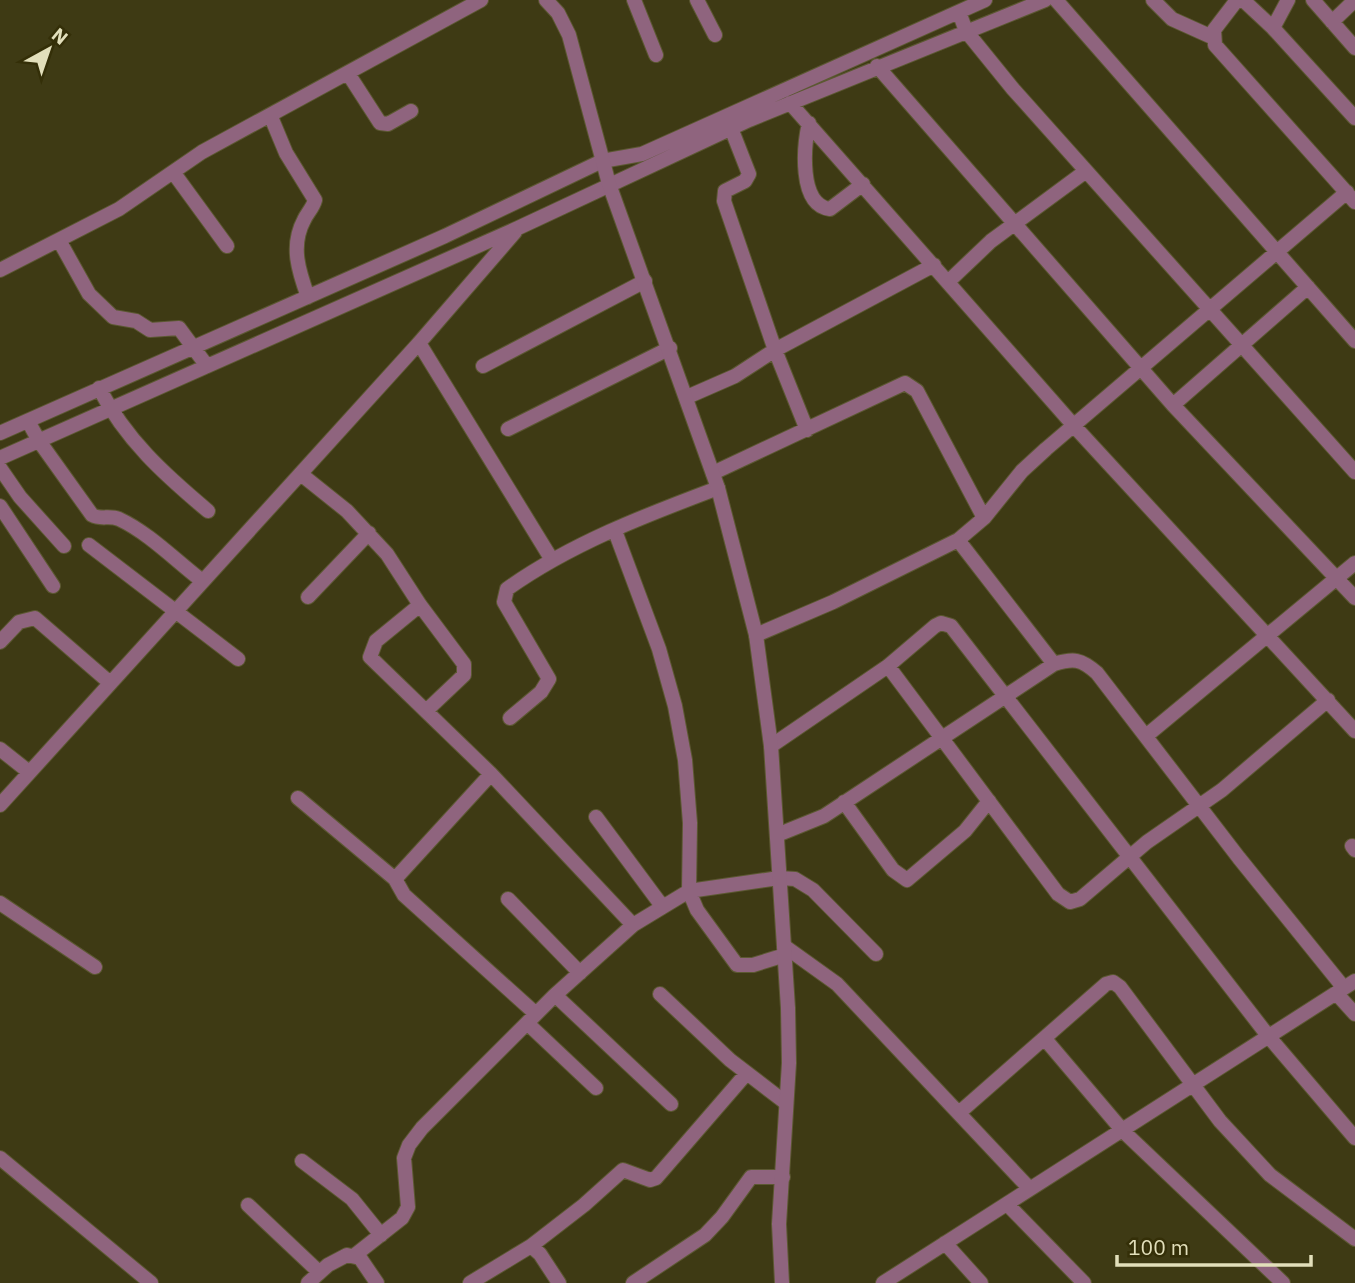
<svg xmlns="http://www.w3.org/2000/svg" width="1355" height="1283" font-family="'IBM Plex Sans',sans-serif">
  <style>
    .lines { fill: none; stroke-linecap: round; stroke-linejoin: round }
    .minor-casing { stroke: #5c5832; stroke-width: 16 }
    .tertiary-casing { stroke: #5c5832; stroke-width: 16 }
    .minor { stroke: #8f647e; stroke-width: 14 }
    .tertiary { stroke: #8f647e; stroke-width: 14 }
  </style>
  <rect width="100%" height="100%" fill="#3e3a14"/>
  <g class="lines">
    <defs>
      <path id="minor" d="M634,0L656,55
        M697,0L715,35
        M1056,0L1355,341
        M1153,0L1172,19L1212,37
        M1237,0L1214,30L1215,45L1355,202
        M1243,0L1273,28L1355,118
        M1313,0L1355,48
        M959,12L966,31L1013,89L1355,472
        M1332,22L1355,0
        M1273,28L1288,0
        M877,66L1173,405L1355,598
        M349,75L380,123L388,124L411,111
        M790,103L1075,427L1355,731
        M271,117L286,153L315,200C313,208 307,213 304,220C290,246 299,272 308,297
        M809,123C804,145 798,205 830,209L863,184
        M731,128L749,174L745,181L725,191L724,201L775,350L807,430
        M173,172L227,246
        M515,232L419,343L552,560
        M60,242L89,294L113,317L136,321L150,330L179,328L207,366
        M0,270L119,209L202,152L481,0
        M949,281L991,241L1086,171
        M483,366L645,281
        M99,388C126,440 164,474 208,511
        M687,397L735,376L775,350L934,265
        M1173,405L1308,287
        M28,421L39,441L92,515C101,520 109,515 119,519C149,533 176,561 201,580
        M508,429L670,348
        M0,433L445,236L602,161L642,154L985,0
        M0,458L518,228L749,120L1045,0
        M0,468L20,497L64,546
        M713,473L905,383L917,391L984,518
        M302,475L347,511L387,554L420,605L464,664V675L426,711
        M0,506L53,586
        M615,531L659,649L675,706L685,760L690,823L689,891L697,910L737,965H753L785,955
        M958,540L1054,664
        M89,545L238,659
        M308,597L369,533
        M420,605L376,641L370,657L491,774L633,925
        M756,635L833,602L958,540L984,518L1022,471L1046,449L1347,192
        M0,642L19,622L35,618L109,682
        M888,666L1058,894L1070,902L1080,899L1147,842L1222,790L1328,700
        M510,718L541,692L549,679L504,602L507,589C570,544 646,515 718,488
        M1146,736L1355,563
        M771,746L888,666L935,626L941,623L951,626L1269,1037L1355,1138
        M0,749L29,772
        M491,774L395,879L404,895L536,1014
        M298,798L395,879
        M844,802L893,870L907,880L965,831L989,801
        M0,805L419,343
        M596,817L662,906
        M777,835L824,816L1054,664C1074,658 1081,659 1097,673L1239,858L1344,988
        M1352,846L1355,850
        M508,899L580,973
        M0,903L95,967
        M784,946L837,984L1030,1189
        M1336,993L1355,1014
        M660,994L730,1060L786,1103
        M555,995L671,1104
        M527,1023L596,1088
        M1045,1039L1123,1131L1283,1283
        M960,1112L1106,984L1113,982L1120,987L1220,1121L1270,1175L1355,1239
        M0,1158L151,1283
        M302,1161L352,1199L381,1235
        M1007,1204L1084,1283
        M248,1205L319,1272
        M945,1243L981,1283
        M531,1246L584,1205L623,1170L650,1180L656,1178L746,1074
        M355,1255L402,1218L408,1207L404,1158L409,1145L422,1128L555,995L633,925L689,891L779,878L795,879L813,890L876,954
        M308,1283L328,1265L347,1255L360,1258L377,1283
        M470,1283L531,1246L540,1254L559,1283
        M633,1283L705,1235L722,1217L751,1177H783
        M883,1283L1355,981"/>
      <path id="tertiary" d="M546,0L558,13L569,35L609,184L718,488L756,635L771,746L788,1008L789,1063L779,1224L782,1283"/>
    </defs>
    <use href="#minor" class="minor-casing"/>
    <use href="#tertiary" class="tertiary-casing"/>
    <use href="#minor" class="minor"/>
    <use href="#tertiary" class="tertiary"/>
  </g>
  <g transform="translate(49 49) rotate(40)" stroke="#342f08" stroke-width="5" paint-order="stroke">
  <path d="M0-5L12 26L0 18L-12 26Z" fill="#e2dfbb"/>
  <text y="-10" font-size="19" font-weight="bold" text-anchor="middle" fill="#e2dfbb">N</text>
  </g>
  <path d="M1117 1255v10h194v-10" fill="none" stroke="#e2dfbb" stroke-width="3.5"/>
  <text x="1128" y="1255" font-size="21" fill="#e2dfbb" stroke="#342f08" stroke-width="5" paint-order="stroke">100 m</text>
</svg>
